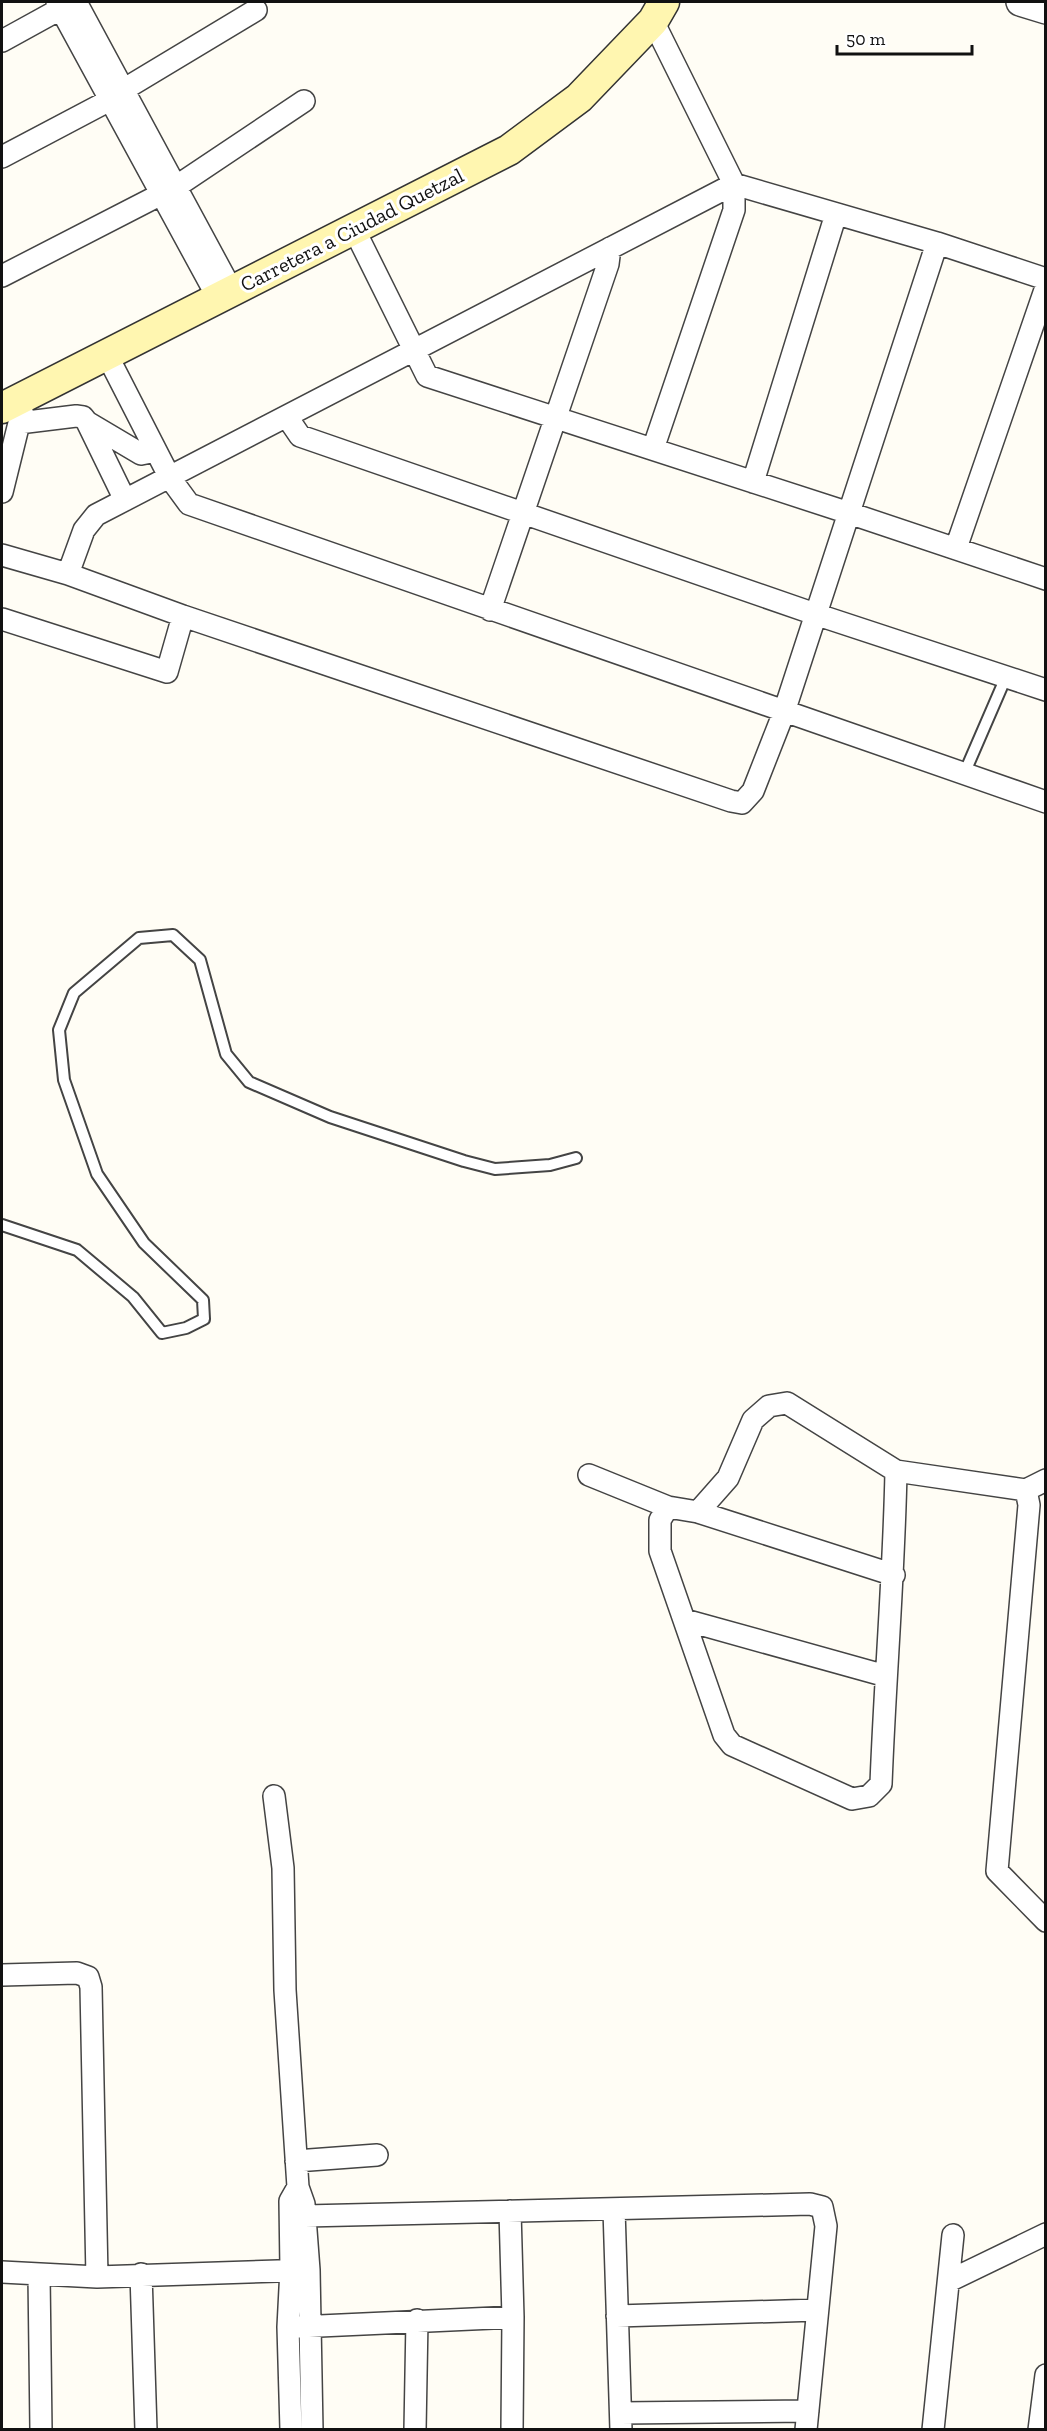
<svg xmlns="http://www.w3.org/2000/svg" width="1047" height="2431" font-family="'Zilla Slab',serif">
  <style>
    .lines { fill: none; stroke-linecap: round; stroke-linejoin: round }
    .service-casing { stroke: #444; stroke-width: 14 }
    .minor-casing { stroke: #444; stroke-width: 24 }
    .tertiary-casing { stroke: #444; stroke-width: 30 }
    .secondary-casing { stroke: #333; stroke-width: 33 }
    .service { stroke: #fff; stroke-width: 10 }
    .minor { stroke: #fff; stroke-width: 21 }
    .tertiary { stroke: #fff; stroke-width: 27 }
    .secondary { stroke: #fff6b0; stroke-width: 30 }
    .labels { text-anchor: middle; stroke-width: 6; stroke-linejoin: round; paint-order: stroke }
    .street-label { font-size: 21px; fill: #111; stroke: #fff }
  </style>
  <rect width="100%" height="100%" fill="#fffdf5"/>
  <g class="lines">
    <defs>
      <path id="service" d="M964,774L1006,677
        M2,1225L77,1250L133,1297L162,1333L186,1328L204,1319L203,1300L144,1243L97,1174L64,1080L59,1030L74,993L139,938L173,935L200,960L226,1054L249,1082L330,1117L464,1161L495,1169L550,1165L576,1158"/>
      <path id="minor" d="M57,2L218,298
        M76,2L232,291
        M653,21L734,184V210L653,449
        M2,41L71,3
        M2,157L110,100L123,90L256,10
        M354,229L427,376L849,513L1046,579
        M2,276L177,186L304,101
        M107,355L170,478L189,504L1046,802
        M287,417L300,436L815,614L1046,690
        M87,422L141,454L156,451
        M19,423L76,416L83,417L87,422L125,500
        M753,482L836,214
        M2,492L22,411
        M956,548L1046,287
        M2,555L68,574L183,616L731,801L742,803L753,791L784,712L937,243
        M68,574L84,530L96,515L734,184L937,243L1046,279
        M490,610L608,264L610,248
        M2,619L167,672L183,616
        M589,1475L668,1507L698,1512L728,1478L753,1420L769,1406L787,1403L896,1471L1026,1490
        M1046,1480L1026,1490L1029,1505L997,1871L1046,1921
        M668,1507L660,1520V1551L724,1735L732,1745L852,1799L869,1796L881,1784C885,1679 894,1575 896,1471
        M698,1512L894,1575
        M685,1620L886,1676
        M274,1796L283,1868L285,1990L298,2187L304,2204L309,2270L312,2430
        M2,1975L77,1973L88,1977L91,1987L97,2277
        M296,2161L377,2155
        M614,2209L621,2430
        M510,2211L513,2317L512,2430
        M305,2216L810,2204L822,2207L826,2226L806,2430
        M2,2272L97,2277L309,2270
        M141,2274L146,2430
        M39,2275L41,2430
        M949,2281L1046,2234
        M617,2316L817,2310
        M298,2327L513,2317
        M621,2413L808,2411
        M291,2430L288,2327L291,2269L290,2201L298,2187
        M415,2430L417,2320
        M933,2430L953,2235
        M1039,2430L1046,2375"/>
      <path id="tertiary" d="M1020,2L1046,10"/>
      <path id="secondary" d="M2,408L509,150L579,98L653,21L664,2"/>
    </defs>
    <use href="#service" class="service-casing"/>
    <use href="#minor" class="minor-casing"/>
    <use href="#tertiary" class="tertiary-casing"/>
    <use href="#secondary" class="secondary-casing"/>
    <use href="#service" class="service"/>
    <use href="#minor" class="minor"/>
    <use href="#tertiary" class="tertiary"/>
    <use href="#secondary" class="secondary"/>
  </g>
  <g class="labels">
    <g class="street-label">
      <text transform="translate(352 230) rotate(-27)" y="7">Carretera a Ciudad Quetzal</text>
    </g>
  </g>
  <rect width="1047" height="2431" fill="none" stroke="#111111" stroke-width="6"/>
  <path d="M837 45v9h135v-9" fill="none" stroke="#111111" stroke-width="3"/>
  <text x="846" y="45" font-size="18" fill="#111111" stroke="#ffffff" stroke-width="4.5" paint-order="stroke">50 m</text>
</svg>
